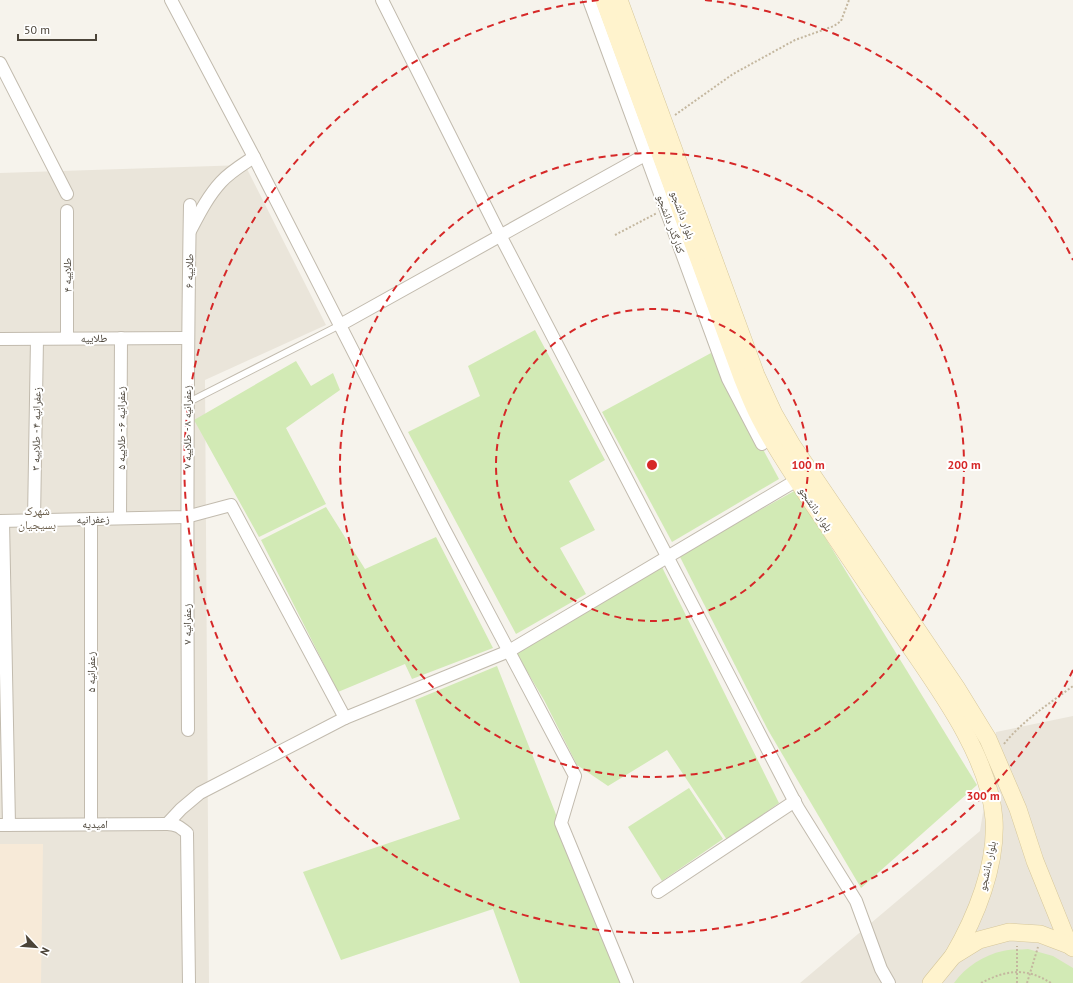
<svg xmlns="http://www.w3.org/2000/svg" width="1073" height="983" font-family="'PT Sans','Noto Naskh Arabic',sans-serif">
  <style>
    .residential { fill: #eae5da }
    .commercial { fill: #f7ead8 }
    .green { fill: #d2eab5 }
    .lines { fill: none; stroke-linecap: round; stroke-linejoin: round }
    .service-casing { stroke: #c2bbae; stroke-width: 8 }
    .minor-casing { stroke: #c2bbae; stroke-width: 14 }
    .secondary-casing { stroke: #d6c79b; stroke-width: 18 }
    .path { stroke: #c4b79f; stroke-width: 2; stroke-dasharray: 2 2; stroke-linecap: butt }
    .service { stroke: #fff; stroke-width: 6 }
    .minor { stroke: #fff; stroke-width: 12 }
    .secondary { stroke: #fff3cd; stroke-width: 17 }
    .ring { fill: none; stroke: #d62828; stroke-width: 2; stroke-dasharray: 7 5 }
    .labels { text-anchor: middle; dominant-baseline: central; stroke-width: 4; stroke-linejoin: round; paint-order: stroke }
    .street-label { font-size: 11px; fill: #4b4439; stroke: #fff }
    .neighbourhood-label { font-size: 12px; fill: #6e6250; stroke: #fff }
    .centre { fill: #d62828; stroke: #fff; stroke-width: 2 }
    .ring-label { font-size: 12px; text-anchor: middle; font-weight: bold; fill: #d62828; stroke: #fff; stroke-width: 4; stroke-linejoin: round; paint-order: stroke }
  </style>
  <rect width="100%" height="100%" fill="#f6f3ec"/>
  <g class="residential">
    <path d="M245,165l81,160 -121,55 4,603h-209v-810z"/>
    <path d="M1073,716v267h-273l180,-152 16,-99z"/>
  </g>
  <path class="commercial" d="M0,844h43l-2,139h-41z"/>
  <g class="green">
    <path d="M535,330l70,130 -36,21 26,49 -35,18 26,46 -70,40 -108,-202 72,-36 -12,-30z"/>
    <path d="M711,353l68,126 -107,63 -70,-130z"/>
    <path d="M296,361l15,25 22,-13 7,17 -54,38 40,76 -67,33 -65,-117z"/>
    <path d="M796,490l181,295 -116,103 -93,-158 -89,-175z"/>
    <path d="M326,507l39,62 71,-32 57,111 -81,31 -7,-15 -67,28 -77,-152z"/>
    <path d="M661,565l118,238 -52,37 -60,-90 -59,36 -31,-21 -33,-65 -28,-47z"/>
    <path d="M497,666l126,317h-103l-27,-74 -152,51 -38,-88 157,-53 -45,-119z"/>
    <path d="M689,788l34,51 -61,42 -34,-54z"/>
    <path d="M1028,949l25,7 20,12v15h-119c11,-16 30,-28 49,-32 8,-2 17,-1 25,-2z"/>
  </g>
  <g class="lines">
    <defs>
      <path id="service" d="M187,403l153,-78"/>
      <g id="minor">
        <path d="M171,0l83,157 189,370 132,249 -14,47 66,160"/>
        <path d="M382,0l118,235 298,573 58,93 25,68 8,14"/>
        <path d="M589,0l139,379 34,65"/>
        <path d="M0,63l67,131"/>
        <path d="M190,231c9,-17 18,-35 31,-49 9,-10 21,-17 33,-25"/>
        <path d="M340,325l305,-170"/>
        <path d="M67,338v-127"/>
        <path d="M0,339l187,-1"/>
        <path d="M120,518l1,-180"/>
        <path d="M34,520l3,-181"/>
        <path d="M0,521l186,-4 45,-12 114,213"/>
        <path d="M3,521l6,304"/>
        <path d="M188,730c-1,-175 -1,-350 2,-525"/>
        <path d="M91,824v-305"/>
        <path d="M167,824l14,-15 19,-16 145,-75 164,-67 288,-171"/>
        <path d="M0,825l167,-1c9,0 13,3 20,9l2,150"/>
        <path d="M658,892l137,-91"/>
      </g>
      <g id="secondary">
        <path d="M604,0l138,377c6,15 12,31 20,45 17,33 39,64 60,95 24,36 49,73 74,109 36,54 93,126 98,193 3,46 -18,98 -41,137"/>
        <path d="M619,0l137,375 18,39 18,31 164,242 32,52 30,70 17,52 34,84"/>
        <path d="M931,983l22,-27 26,-16 30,-8 31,2 29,11 4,3"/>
      </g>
    </defs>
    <use href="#service" class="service-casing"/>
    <use href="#minor" class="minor-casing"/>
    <use href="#secondary" class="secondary-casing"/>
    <g class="path">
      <path d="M675,115l58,-41 62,-34 39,-14 7,-5 8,-21"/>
      <path d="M615,235l42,-22"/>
      <path d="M1004,744c19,-24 45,-40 69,-58"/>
      <path d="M981,983c25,-13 45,-16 70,0"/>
      <path d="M1017,983v-37"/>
      <path d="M1027,983l11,-36"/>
    </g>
    <use href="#service" class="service"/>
    <use href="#minor" class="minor"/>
    <use href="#secondary" class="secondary"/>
  </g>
  <g class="ring">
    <circle cx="652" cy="465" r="156"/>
    <circle cx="652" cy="465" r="312"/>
    <path d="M1073 670A468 468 0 1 1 599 0M705 0A468 468 0 0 1 1073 260"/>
  </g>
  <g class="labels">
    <g class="street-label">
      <text transform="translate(683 215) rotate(70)">بلوار دانشجو</text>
      <text transform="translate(671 224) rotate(70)">کنارگذر دانشجو</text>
      <text transform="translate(189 271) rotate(-89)">طلاییه ۶</text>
      <text transform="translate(67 275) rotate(-90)">طلاییه ۴</text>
      <text transform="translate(94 338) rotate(-1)">طلاییه</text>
      <text transform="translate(187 427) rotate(-90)">زعفرانیه ۸ - طلاییه ۷</text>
      <text transform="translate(121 428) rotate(-90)">زعفرانیه ۶ - طلاییه ۵</text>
      <text transform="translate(36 429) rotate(-89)">زعفرانیه ۴ - طلاییه ۳</text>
      <text transform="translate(816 509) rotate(56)">بلوار دانشجو</text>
      <text transform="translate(93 519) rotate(-2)">زعفرانیه</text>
      <text transform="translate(187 624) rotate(-90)">زعفرانیه ۷</text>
      <text transform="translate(91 672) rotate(-90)">زعفرانیه ۵</text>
      <text x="95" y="824">امیدیه</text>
      <text transform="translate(987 866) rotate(-78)">بلوار دانشجو</text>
    </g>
    <g class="neighbourhood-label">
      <text x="37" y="510">شهرک<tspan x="37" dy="14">بسیجیان</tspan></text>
    </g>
  </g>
  <circle cx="652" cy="465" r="6" class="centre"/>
  <g class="ring-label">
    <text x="808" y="469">100 m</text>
    <text x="964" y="469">200 m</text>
    <text x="983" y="800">300 m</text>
  </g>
  <g transform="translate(36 947) rotate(116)" stroke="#ffffff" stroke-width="3" paint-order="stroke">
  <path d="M0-3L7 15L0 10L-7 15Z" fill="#4b4439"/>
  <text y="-6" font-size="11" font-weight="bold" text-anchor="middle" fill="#4b4439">N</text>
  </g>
  <path d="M18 34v6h78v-6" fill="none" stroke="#4b4439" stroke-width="2"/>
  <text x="24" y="34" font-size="12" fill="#4b4439" stroke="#ffffff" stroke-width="3" paint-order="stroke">50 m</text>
</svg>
